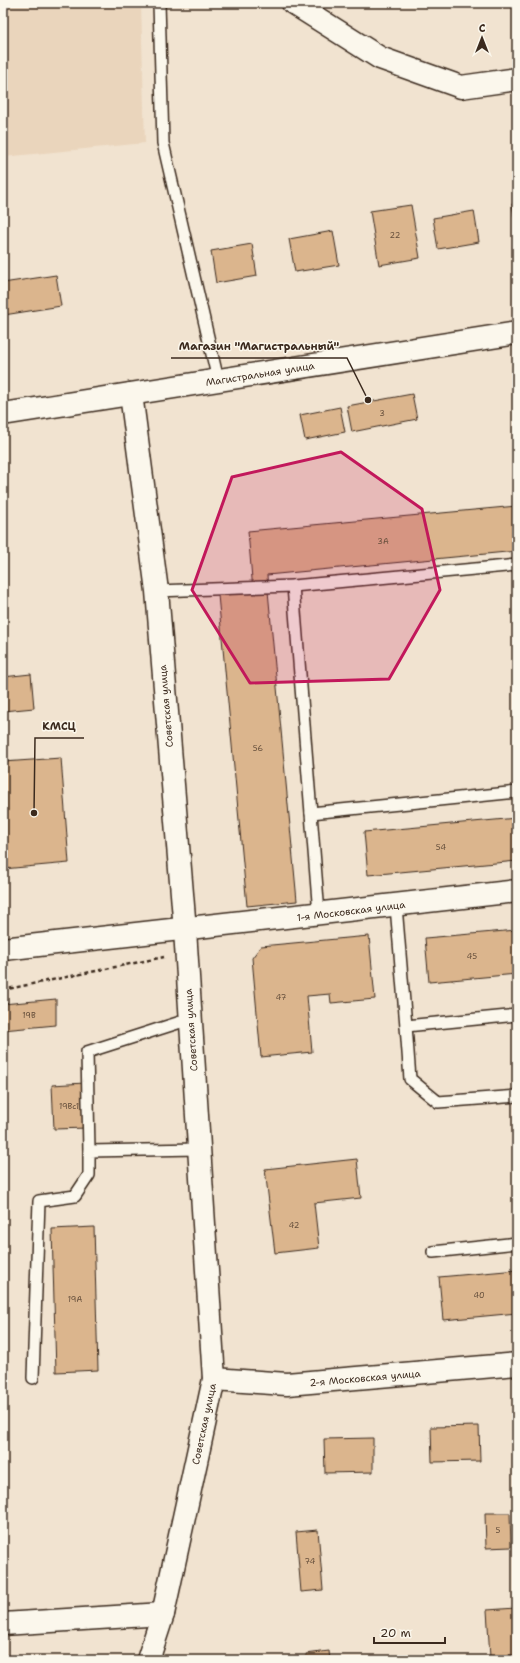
<svg xmlns="http://www.w3.org/2000/svg" width="520" height="1663" font-family="'Shantell Sans',sans-serif">
  <style>
    .built { fill: #ead5bc }
    .building { fill: #dbb58d; stroke: #3b2a1e }
    .lines { fill: none; stroke-linecap: round; stroke-linejoin: round }
    .service-casing { stroke: #3b2a1e; stroke-width: 14 }
    .minor-casing { stroke: #3b2a1e; stroke-width: 25 }
    .primary-casing { stroke: #3b2a1e; stroke-width: 25 }
    .path { stroke: #3b2a1e; stroke-width: 2.5; stroke-dasharray: 4 3; stroke-linecap: butt }
    .service { stroke: #fbf7ec; stroke-width: 11 }
    .minor { stroke: #fbf7ec; stroke-width: 22 }
    .primary { stroke: #fbf7ec; stroke-width: 22 }
    .marked { fill: #c2185b; fill-opacity: 0.2; stroke: #c2185b; stroke-width: 3; stroke-linejoin: round }
    .labels { text-anchor: middle; dominant-baseline: central; stroke-width: 3; stroke-linejoin: round; paint-order: stroke }
    .number-label { font-size: 8px; fill: #634d3a }
    .street-label { font-size: 10px; fill: #3b2a1e; stroke: #fbf7ec }
    .leader { fill: none; stroke: #3b2a1e; stroke-width: 1.5 }
    .callout-dot { fill: #3b2a1e; stroke: #fbf7ec; stroke-width: 1.5 }
    .callout-label { font-size: 11px; text-anchor: middle; font-weight: bold; fill: #3b2a1e; stroke: #fbf7ec; stroke-width: 3; stroke-linejoin: round; paint-order: stroke }
  </style>
  <rect width="100%" height="100%" fill="#f1e3d0"/>
  <filter id="ink" filterUnits="userSpaceOnUse"><feTurbulence type="fractalNoise" baseFrequency=".025" numOctaves="2"/><feDisplacementMap in="SourceGraphic" scale="8" xChannelSelector="R" yChannelSelector="G"/><feConvolveMatrix kernelMatrix="1 2 1 2 8 2 1 2 1" color-interpolation-filters="sRGB"/></filter>
  <g filter="url(#ink)">
    <path class="built" d="M3,3h138l4,140 -142,14z"/>
    <g class="building">
      <path d="M517,203v30l-5,-29z"/>
      <path d="M411,205l9,53 -41,7 -9,-54z"/>
      <path d="M474,211l5,31 -41,7 -5,-31z"/>
      <path d="M333,231l6,34 -44,7 -6,-33z"/>
      <path d="M252,244l5,32 -41,7 -5,-32z"/>
      <path d="M56,275l5,31 -57,9 -1,-32z"/>
      <path d="M412,394l5,25 -65,13 -5,-26z"/>
      <path d="M340,407l5,25 -40,8 -5,-25z"/>
      <path d="M517,506v45l-250,24 1,16h-15l-5,-60z"/>
      <path d="M253,591h15l29,310 -50,5 -29,-311z"/>
      <path d="M31,674l3,34 -31,3v-34z"/>
      <path d="M61,758l8,105 -66,6v-107z"/>
      <path d="M517,818v43l-149,14 -4,-43z"/>
      <path d="M517,930v44l-88,8 -4,-44z"/>
      <path d="M369,936l6,63 -44,4 -1,-9 -23,2 5,56 -51,5 -9,-99 9,-12z"/>
      <path d="M56,999v26l-53,5v-26z"/>
      <path d="M85,1083l2,45 -33,1 -2,-44z"/>
      <path d="M357,1159l4,39 -47,5 5,45 -44,5 -10,-84z"/>
      <path d="M94,1227l4,143 -42,2 -4,-143z"/>
      <path d="M517,1270v43l-74,7 -4,-43z"/>
      <path d="M479,1426l1,35 -48,1 -1,-35z"/>
      <path d="M373,1438v34l-48,1 -1,-34z"/>
      <path d="M485,1513h25l1,34 -25,1z"/>
      <path d="M318,1530l5,60 -22,2 -5,-60z"/>
      <path d="M516,1608l1,47 -27,2 -3,-47z"/>
      <path d="M329,1651l1,9h-23l-1,-6z"/>
    </g>
    <g class="lines">
      <defs>
        <g id="service">
          <path d="M159,3l4,140 55,237"/>
          <path d="M157,591l136,-5"/>
          <path d="M311,813l206,-21"/>
          <path d="M396,906l10,120 111,-11"/>
          <path d="M319,914l-26,-328 224,-21"/>
          <path d="M406,1026l4,53 28,23 79,-6"/>
          <path d="M89,1151l-2,-99 103,-33"/>
          <path d="M433,1252l84,-9"/>
          <path d="M33,1378l6,-177 36,-5 14,-21v-24l110,-2"/>
        </g>
        <g id="minor">
          <path d="M293,3l87,55 81,29 56,-8"/>
          <path d="M131,394l26,197 28,339 29,449 -51,235 -15,46"/>
          <path d="M3,949l514,-58"/>
          <path d="M214,1379l73,5 230,-20"/>
          <path d="M3,1624l160,-10"/>
        </g>
        <path id="primary" d="M3,414l514,-81"/>
      </defs>
      <use href="#service" class="service-casing"/>
      <use href="#minor" class="minor-casing"/>
      <use href="#primary" class="primary-casing"/>
      <path class="path" d="M3,990l161,-33"/>
      <use href="#service" class="service"/>
      <use href="#minor" class="minor"/>
      <use href="#primary" class="primary"/>
    </g>
  </g>
  <path class="marked" d="M341,452l81,57 18,81 -51,89 -139,4 -58,-93 40,-113z"/>
  <g class="labels">
    <g class="number-label">
      <text x="395" y="235">22</text>
      <text x="382" y="413">3</text>
      <text x="383" y="541">3А</text>
      <text x="258" y="748">56</text>
      <text x="441" y="847">54</text>
      <text x="472" y="956">45</text>
      <text x="281" y="997">47</text>
      <text x="29" y="1015">19В</text>
      <text x="69" y="1106">19Вс1</text>
      <text x="294" y="1225">42</text>
      <text x="479" y="1295">40</text>
      <text x="75" y="1299">19А</text>
      <text x="498" y="1530">5</text>
      <text x="310" y="1561">74</text>
    </g>
    <g class="street-label">
      <text transform="translate(260 374) rotate(-9)">Магистральная улица</text>
      <text transform="translate(166 706) rotate(-95)">Советская улица</text>
      <text transform="translate(351 911) rotate(-7)">1-я Московская улица</text>
      <text transform="translate(191 1030) rotate(-94)">Советская улица</text>
      <text transform="translate(365 1378) rotate(-5)">2-я Московская улица</text>
      <text transform="translate(204 1424) rotate(-78)">Советская улица</text>
    </g>
  </g>
  <path class="leader" d="M368 400L347 358H171M34 813L35 738H84"/>
  <g class="callout-dot">
    <circle cx="368" cy="400" r="4"/>
    <circle cx="34" cy="813" r="4"/>
  </g>
  <g class="callout-label">
    <text x="259" y="350">Магазин "Магистральный"</text>
    <text x="59" y="730">КМСЦ</text>
  </g>
  <rect width="520" height="1663" fill="none" stroke="#fbf7ec" stroke-width="16"/>
  <rect x="8" y="8" width="504" height="1647" fill="none" stroke="#3b2a1e" stroke-width="1.5" filter="url(#ink)"/>
  <g transform="translate(482 38)" stroke="#fbf7ec" stroke-width="3" paint-order="stroke">
  <path d="M0-3L7 15L0 10L-7 15Z" fill="#3b2a1e"/>
  <text y="-6" font-size="11" font-weight="bold" text-anchor="middle" fill="#3b2a1e">С</text>
  </g>
  <path d="M374 1637v6h71v-6" fill="none" stroke="#3b2a1e" stroke-width="2"/>
  <text x="380" y="1637" font-size="12" fill="#3b2a1e" stroke="#fbf7ec" stroke-width="3" paint-order="stroke">20 m</text>
</svg>
